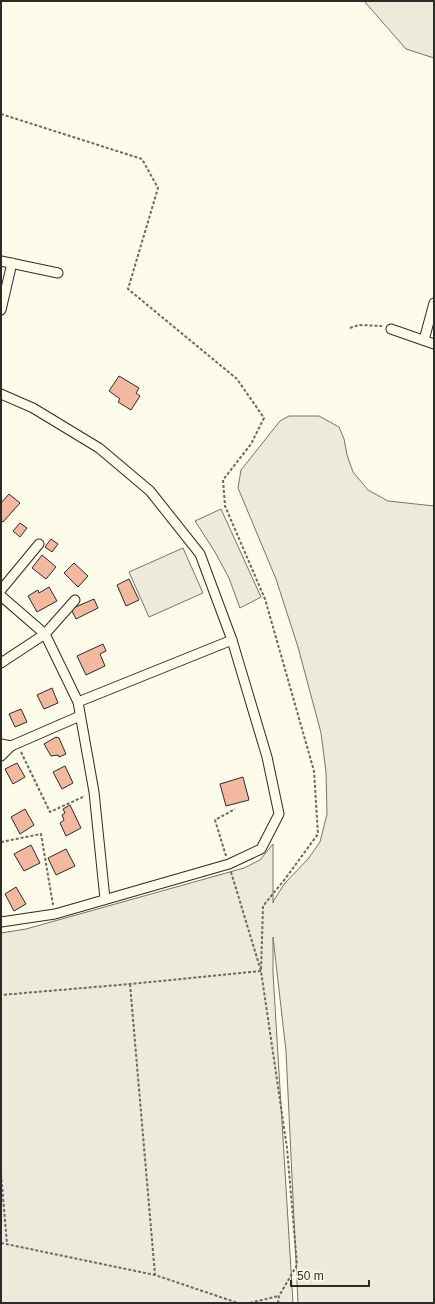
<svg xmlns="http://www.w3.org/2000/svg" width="435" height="1304" font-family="Arial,sans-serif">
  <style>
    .green { fill: #ecebdb; stroke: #74746e }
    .building { fill: #f2b8a0; stroke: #2b2b2b }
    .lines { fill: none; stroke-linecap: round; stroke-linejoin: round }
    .minor-casing { stroke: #2b2b2b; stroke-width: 11 }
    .path { stroke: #6a6964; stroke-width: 2; stroke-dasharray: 3 2; stroke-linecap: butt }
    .minor { stroke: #fdfbea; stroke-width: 9 }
  </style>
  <rect width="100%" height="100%" fill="#fdfbea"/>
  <g class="green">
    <path d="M364,1h70v57l-28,-9z"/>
    <path d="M289,416h30l20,11 5,12 3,16 6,17 15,18 20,11 46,5v797h-136l-12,-252 -13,-114v36l20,330h-292v-370l25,-4 218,-61 16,-8 13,-16v59l1,-3 11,-17 23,-24 12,-17 7,-28 -1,-42 -5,-39 -23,-86 -22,-68 -38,-91 3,-18 39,-49z"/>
    <path d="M221,509l40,88 -21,11 -11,-30 -14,-26 -20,-31z"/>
    <path d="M183,548l20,45 -54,24 -20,-45z"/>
  </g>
  <g class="building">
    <path d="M119,376l20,12 -3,5 4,3 -9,14 -13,-8 2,-3 -11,-8z"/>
    <path d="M9,494l11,9 -17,19 -2,-2v-17z"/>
    <path d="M20,523l7,5 -7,9 -7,-6z"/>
    <path d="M51,539l7,5 -6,8 -7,-5z"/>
    <path d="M42,555l14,12 -10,12 -14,-11z"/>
    <path d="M74,563l14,13 -10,11 -14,-14z"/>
    <path d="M129,579l10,21 -13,6 -9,-21z"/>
    <path d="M49,587l8,14 -20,11 -9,-16 10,-6 1,3z"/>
    <path d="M94,599l4,9 -22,11 -5,-10z"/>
    <path d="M103,644l3,7 -6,3 5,12 -19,9 -9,-19z"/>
    <path d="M52,688l6,15 -14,6 -7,-14z"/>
    <path d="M21,709l6,13 -12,5 -6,-13z"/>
    <path d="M56,737l3,1 7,16 -7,3 -1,-2 -7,1 -7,-12z"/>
    <path d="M17,763l8,14 -12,7 -8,-15z"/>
    <path d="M65,766l8,17 -11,6 -9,-17z"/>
    <path d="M243,777l6,23 -23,6 -6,-22z"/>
    <path d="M70,805l11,23 -15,8 -6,-13 4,-3 -2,-5 3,-2 -2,-4z"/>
    <path d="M25,809l9,16 -14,9 -9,-17z"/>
    <path d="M31,845l9,18 -16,8 -10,-17z"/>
    <path d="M66,849l9,17 -19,9 -8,-17z"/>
    <path d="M16,887l10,17 -12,7 -9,-17z"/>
  </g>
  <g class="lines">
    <defs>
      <g id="minor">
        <path d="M1,261l57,12"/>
        <path d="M1,310l11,-47"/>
        <path d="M391,329l43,15"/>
        <path d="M424,340l10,-37"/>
        <path d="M1,394l32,14 66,40 51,43 50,63 32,86 35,117 12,57 -18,35 -32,15 -174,50 -54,8"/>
        <path d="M1,590l38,-46"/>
        <path d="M1,596l44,38 33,68 16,90 11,107"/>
        <path d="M1,663l44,-29 30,-34"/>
        <path d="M78,702l154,-62"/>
        <path d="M1,744l10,2"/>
        <path d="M1,756l10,-10 69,-30"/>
      </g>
    </defs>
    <use href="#minor" class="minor-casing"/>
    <g class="path">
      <path d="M1,114l141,45 16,29 -30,101 109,90 27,39 -13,26 -28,36 2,26 40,93 49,172 4,63 -33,45 -22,27 -2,65 -131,13 -129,11"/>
      <path d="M350,328l9,-3 23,1"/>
      <path d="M21,752l29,60 35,-16"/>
      <path d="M1,842l40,-8 12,71"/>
      <path d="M226,856l-11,-36 20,-11"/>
      <path d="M231,872l30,99 26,177 10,117 -18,31 -1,7"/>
      <path d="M130,984l25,291"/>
      <path d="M1,1174l6,70"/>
      <path d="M1,1243l154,32 83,28"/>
      <path d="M250,1303l28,-7"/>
    </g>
    <use href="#minor" class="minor"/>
  </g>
  <rect width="435" height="1304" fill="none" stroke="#2b2b2b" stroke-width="4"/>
  <path d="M291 1280v6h78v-6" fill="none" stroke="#2b2b2b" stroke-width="2"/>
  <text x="297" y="1280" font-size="12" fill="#2b2b2b" stroke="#fdfbea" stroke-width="3" paint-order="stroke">50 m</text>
</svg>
